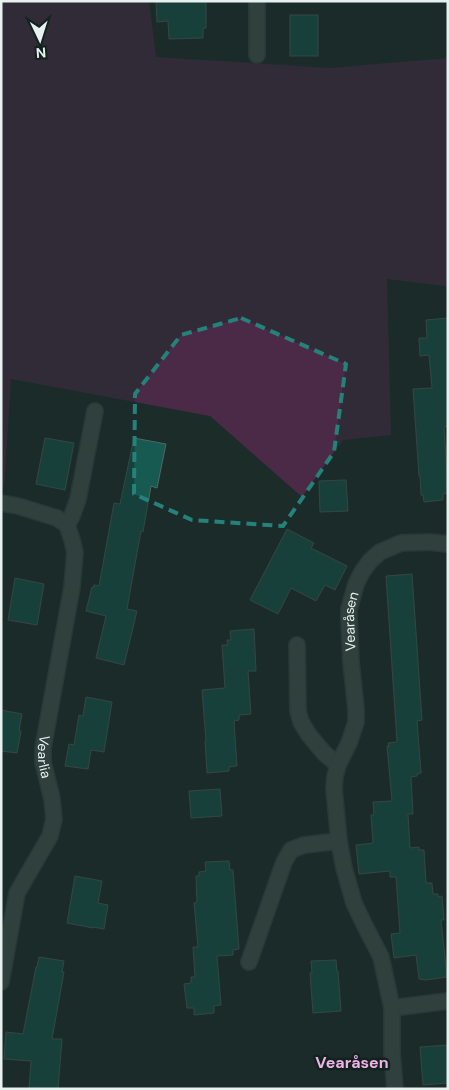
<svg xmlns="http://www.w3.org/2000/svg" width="449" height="1090" font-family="'DM Sans',sans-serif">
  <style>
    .green { fill: #4b2a47 }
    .building { fill: #165a51; stroke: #546662 }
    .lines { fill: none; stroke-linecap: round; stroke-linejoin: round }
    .minor-casing { stroke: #3b4947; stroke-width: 18 }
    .minor { stroke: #475955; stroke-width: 15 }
    .marked { fill: none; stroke: #25827b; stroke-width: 4; stroke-dasharray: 10 6; stroke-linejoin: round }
    .labels { text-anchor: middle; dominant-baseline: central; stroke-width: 5; stroke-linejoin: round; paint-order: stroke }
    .street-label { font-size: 14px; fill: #e7f1ef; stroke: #12221f }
    .quarter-label { font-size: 16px; font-weight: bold; fill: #efb1e6; stroke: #12221f }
  </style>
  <rect width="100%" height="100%" fill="#1b2c29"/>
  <path class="green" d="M1,1h148l7,56 173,11 119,-10v230l-2,-2 -59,-7 4,156 -48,5 -41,57 -92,-81 -199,-37 -7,108h-3z"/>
  <g class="building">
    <path d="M156,1h50v27h-3v10l-34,1 -1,-18 -11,1z"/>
    <rect x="290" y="15" width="28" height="41"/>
    <path d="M448,318v108l-4,1 3,47h-1l1,19 -4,1v6l-19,2 -1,-7h-2l-1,-19h-1l-6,-87 19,-1 -3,-33 -9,1 -1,-18h8l-1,-18z"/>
    <path d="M45,438l29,5 -9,47 -29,-6z"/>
    <path d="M134,438l32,6 -9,44 -6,-2 -8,46 -2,-1 -14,78 10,2 -13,54 -28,-7 10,-42 -20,-5 6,-24 1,1 1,-3 5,1 15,-83 6,1z"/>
    <path d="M346,480l2,31 -28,1 -1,-31z"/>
    <path d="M287,529l27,14 -3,5 36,18 -12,24 -10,-5 -9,16 -25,-13 -13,26 -28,-14z"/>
    <path d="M412,574l10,146 -5,1 4,52 -4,1v2l-6,1 2,37h-5l2,34 9,-1v3h5l2,33h6l1,11h5v3l4,-1 2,24h-3l6,57 -21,3 -7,-1 -3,-24 -22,3 -3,-24 9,-1 -4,-56h-6v-6l-31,3 -3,-29 17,-2 -2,-28h3l-1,-13 19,-1 -5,-55h2l-1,-3 9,-1 -11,-166z"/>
    <path d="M15,578l29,6 -7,41 -29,-5z"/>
    <path d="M254,629l2,42h-8l3,43 -12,1v5l-5,1 3,45 -8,1v4l-22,2 -2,-32h1l-4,-51 23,-2 -3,-43h6l-1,-5h4l-1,-9z"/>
    <path d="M86,697l26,5 -8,50 -13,-2 -3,19 -23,-3 4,-22 5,1 5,-30 4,1z"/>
    <path d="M1,710l21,4 -3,17h2l-4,22 -16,-2z"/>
    <path d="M220,789l2,27 -31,2 -2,-27z"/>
    <path d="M229,861l1,9h3l6,79 -6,1v5l-16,1 4,49 -7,1v7l-20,2v-7h-7l-3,-24 7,-1v-6h4l-2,-30h5l-4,-44 3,-1 -1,-26h3v-4l7,-1 -1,-9z"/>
    <path d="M75,876l27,5 -4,22 10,2 -4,24 -11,-2v1l-26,-5z"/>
    <path d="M39,957l25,4 -2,11h2l-12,67h10l-4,50 -29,-1 2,-27 -27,-2 2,-27 17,2 13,-67h1z"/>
    <path d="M336,960l1,11h1l3,40 -28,2 -3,-40h2l-1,-12z"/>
    <path d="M448,1045v38l-25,2 -3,-38z"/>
  </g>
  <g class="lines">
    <defs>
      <g id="minor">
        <path d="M257,55v-54"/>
        <path id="s1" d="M1,503l17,3 39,12 10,7 5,15 3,12 -3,35 -29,161v14l9,37 2,20 -4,17 -33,57 -16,89"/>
        <path d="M67,525l5,-9 6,-17 17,-88"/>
        <path d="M297,645l1,66 3,11 8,13 15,18 14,12"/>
        <path d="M249,962l35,-100 7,-12 13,-5 35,-4"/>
        <path d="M392,1008l56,-7"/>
        <path id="s2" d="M395,1089l-3,-37v-44l-11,-51 -18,-35 -9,-19 -10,-35 -5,-27 -5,-52 1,-13 3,-11 11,-22 7,-21v-13l-5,-47 -2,-44v-9l7,-25 6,-12 8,-11 10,-9 21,-9 28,-1 19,2"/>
      </g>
    </defs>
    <use href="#minor" class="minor-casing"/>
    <use href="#minor" class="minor"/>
  </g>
  <path d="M0 0H449V1090H0ZM241,318l105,46 -12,88 -51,74 -91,-6 -58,-26 1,-100 46,-59z" fill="#1b2c29" fill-opacity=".55" fill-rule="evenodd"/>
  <path class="marked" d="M241,318l105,46 -12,88 -51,74 -91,-6 -58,-26 1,-100 46,-59z"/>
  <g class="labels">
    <g class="street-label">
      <text stroke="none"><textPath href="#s2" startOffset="482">Vearåsen</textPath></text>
      <text stroke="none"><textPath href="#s1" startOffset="306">Vearlia</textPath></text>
    </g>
    <g class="quarter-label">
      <text x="352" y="1062">Vearåsen</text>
    </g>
  </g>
  <rect width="449" height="1090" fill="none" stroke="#e7f1ef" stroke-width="5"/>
  <g transform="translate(40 40) rotate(176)" stroke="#12221f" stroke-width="4" paint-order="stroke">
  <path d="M0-4L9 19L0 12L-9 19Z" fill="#e7f1ef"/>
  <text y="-8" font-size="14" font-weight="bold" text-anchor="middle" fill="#e7f1ef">N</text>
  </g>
</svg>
